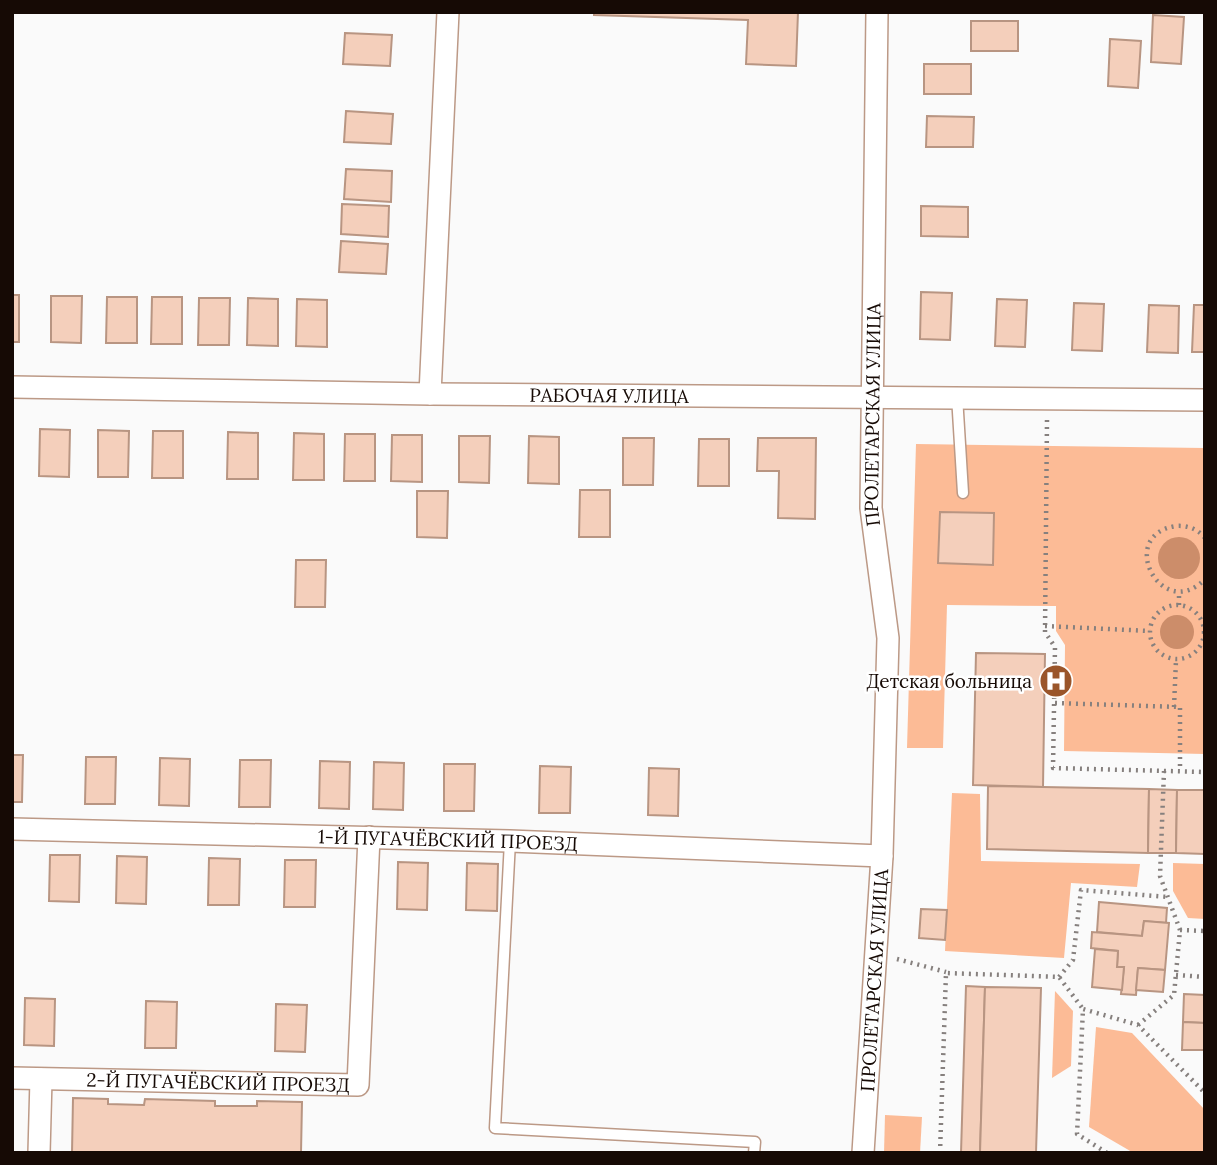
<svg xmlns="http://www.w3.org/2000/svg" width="1217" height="1165" font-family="Lora,serif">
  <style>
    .green { fill: #fcbb96 }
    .water { fill: #cc8d6a }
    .building { fill: #f4cfbb; stroke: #b89582; stroke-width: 2 }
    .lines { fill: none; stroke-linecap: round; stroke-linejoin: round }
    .lane-casing { stroke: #bc9986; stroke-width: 13 }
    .street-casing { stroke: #bc9986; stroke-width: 24 }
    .path { stroke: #86807e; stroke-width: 4.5; stroke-dasharray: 2 5; stroke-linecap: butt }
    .lane { stroke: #fff; stroke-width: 10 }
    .street { stroke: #fff; stroke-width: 21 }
    .labels { text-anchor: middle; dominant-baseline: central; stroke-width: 5; stroke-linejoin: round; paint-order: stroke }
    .street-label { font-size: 19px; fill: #160a05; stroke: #fff }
    .poi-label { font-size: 19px; fill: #160a05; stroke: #fff; text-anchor: end }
  </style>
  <rect width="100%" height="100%" fill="#fafafa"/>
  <g class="green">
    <path d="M916,444l289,4v306l-141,-3 1,-106 -9,-14v-25l-109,-1 -4,143h-36z"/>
    <path d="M952,793l28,1 1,67 159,3 -3,23 -66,-4 -7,75 -119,-7z"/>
    <path d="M1173,863l32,1v55l-17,-1 -15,-27z"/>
    <path d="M1055,991l18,20 -2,55 -19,12z"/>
    <path d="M1096,1027l36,6 73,77v43l-73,-1 -43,-25z"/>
    <path d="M885,1115l37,2 -2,36h-36z"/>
  </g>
  <g class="water">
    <circle cx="1179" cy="558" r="21"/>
    <circle cx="1177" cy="632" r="17"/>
  </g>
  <g class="building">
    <path d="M594,12h204l-2,54 -50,-2 2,-44 -154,-5z"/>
    <path d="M1153,15l31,2 -3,47 -30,-2z"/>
    <rect x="971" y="21" width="47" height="30"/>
    <path d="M345,33l47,2 -2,31 -47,-2z"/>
    <path d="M1110,39l31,2 -3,47 -30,-2z"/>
    <rect x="924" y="64" width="47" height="30"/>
    <path d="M346,111l47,3 -2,30 -47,-2z"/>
    <path d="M927,116l47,1 -1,30h-47z"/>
    <path d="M346,169l46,2 -1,31 -47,-3z"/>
    <path d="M342,204l47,2 -1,31 -47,-3z"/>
    <path d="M921,206l47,1v30l-47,-1z"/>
    <path d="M341,241l47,3 -2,30 -47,-2z"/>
    <path d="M921,292l31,1 -2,47 -30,-1z"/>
    <rect x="12" y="295" width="7" height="47"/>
    <path d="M51,296h31l-1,47 -30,-1z"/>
    <path d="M107,297h30v46h-31z"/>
    <path d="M152,297h30v47h-31z"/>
    <path d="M199,298h31l-1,47h-31z"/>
    <path d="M248,298l30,1v47l-31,-1z"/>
    <path d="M297,299l30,1v47l-31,-1z"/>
    <path d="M997,299l30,1 -2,47 -30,-1z"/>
    <path d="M1074,303l30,1 -2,47 -30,-1z"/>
    <path d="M1149,305l30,1 -1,47 -31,-1z"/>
    <path d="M1194,305h11v47h-13z"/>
    <path d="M40,429l30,1 -1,47 -30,-1z"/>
    <path d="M98,430l31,1 -1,46h-30z"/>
    <path d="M153,431h30v47h-31z"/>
    <path d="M228,432l30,1v46h-31z"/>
    <path d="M294,433l30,1v46h-31z"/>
    <path d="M345,434h30v47h-31z"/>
    <path d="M392,435h30v47l-31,-1z"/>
    <path d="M459,436h31l-1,47 -30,-1z"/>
    <path d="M529,436l30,1v47l-31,-1z"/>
    <path d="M623,438h31l-1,47h-30z"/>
    <path d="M758,438h58l-1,81 -37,-1 1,-47h-22z"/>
    <path d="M699,439h30v47h-31z"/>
    <path d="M580,490h30v47h-31z"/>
    <path d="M417,491h31l-1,47 -30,-1z"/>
    <path d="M940,512l54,1 -1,52 -55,-2z"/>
    <path d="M296,560h30l-1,47h-30z"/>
    <path d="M976,653l69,1 -2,133 -70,-2z"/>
    <path d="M12,755h11l-1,47h-10z"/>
    <path d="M86,757h30l-1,47h-30z"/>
    <path d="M160,758l30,1 -1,47 -30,-1z"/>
    <path d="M240,760h31l-1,47h-31z"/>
    <path d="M320,761l30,1 -1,47 -30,-1z"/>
    <path d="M374,762l30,1 -1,47 -30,-1z"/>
    <path d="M444,764h31l-1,47h-30z"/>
    <path d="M540,766l31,1 -1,46h-31z"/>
    <path d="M649,768l30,1 -1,47 -30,-1z"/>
    <path d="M988,786l161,3 -1,64 -161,-4z"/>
    <path d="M1149,789l28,1 -1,63h-28z"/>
    <path d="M1177,790h28v64l-29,-1z"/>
    <path d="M50,855h30l-1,47 -30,-1z"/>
    <path d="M117,856l30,1 -1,47 -30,-1z"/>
    <path d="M209,858l31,1 -1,46h-31z"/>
    <path d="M285,860h31l-1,47h-31z"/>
    <path d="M398,862l30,1 -1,47 -30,-1z"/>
    <path d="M467,863l31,1 -1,47 -31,-1z"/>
    <path d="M1099,902l68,6 -1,15 -22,-2 -2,15 -45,-4z"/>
    <path d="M921,909l26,1 -2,30 -26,-2z"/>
    <path d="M1144,921l25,2 -4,47 -27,-2 -2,27 -15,-1 3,-27h-7l1,-16 -27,-3 1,-16 50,4z"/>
    <path d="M1095,949l23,2 -1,16h7l-2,23 -30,-3z"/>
    <path d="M1138,968l27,2 -2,22 -27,-2z"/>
    <path d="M966,986l19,1 -5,166h-19z"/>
    <path d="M985,987l56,1 -5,165h-56z"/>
    <path d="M1184,994l21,1v28l-22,-1z"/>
    <path d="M25,998l30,1 -1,47 -30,-1z"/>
    <path d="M146,1001l31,1 -1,46h-31z"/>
    <path d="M276,1004l31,1 -2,47 -30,-1z"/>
    <path d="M1183,1022l22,1v27h-23z"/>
    <path d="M73,1098l35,1v5l36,1 1,-6 70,2v5h42v-5l45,1 -1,51h-229z"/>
  </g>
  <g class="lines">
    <defs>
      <g id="lane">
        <path d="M957,396l6,97"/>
        <path d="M510,841l-15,287 260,14 -1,11"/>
      </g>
      <g id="street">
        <path id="s1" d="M12,387l418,7 775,6"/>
        <path d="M430,394l18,-382"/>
        <path id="s2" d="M12,829l498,12 372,15"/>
        <path id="s3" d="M12,1078l346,7 11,-248"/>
        <path d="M39,1153l2,-74"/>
        <path id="s4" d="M863,1153l19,-297 6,-218 -17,-130 6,-496"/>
      </g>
    </defs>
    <use href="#lane" class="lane-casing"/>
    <use href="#street" class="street-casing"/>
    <g class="path">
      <path d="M1047,420l-2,212 10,15 -2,121 152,4"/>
      <path d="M1205,538c-7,-9 -18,-13 -29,-12 -61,9 -14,98 29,53"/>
      <path d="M1179,605v-14"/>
      <circle cx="1177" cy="632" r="27"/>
      <path d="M1045,626l105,5"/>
      <path d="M1055,703l125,4v64"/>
      <path d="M1174,707l2,-47"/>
      <path d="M1180,930l25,1"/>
      <path d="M897,959l49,13"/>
      <path d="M1176,975l29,2"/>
      <path d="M1059,977l14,-17 8,-70 87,7"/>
      <path d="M1138,1025l36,-30 6,-65 -20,-54 4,-105"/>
      <path d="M940,1153l6,-180 113,4 24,32"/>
      <path d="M1107,1153l-30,-19 6,-125 55,16 67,68"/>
    </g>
    <use href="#lane" class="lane"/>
    <use href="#street" class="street"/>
  </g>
  <defs>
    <symbol id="hospital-disc" viewBox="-11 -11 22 22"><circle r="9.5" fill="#9a552a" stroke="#fff"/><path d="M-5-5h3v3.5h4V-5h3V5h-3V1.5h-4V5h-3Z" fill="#fff"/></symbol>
  </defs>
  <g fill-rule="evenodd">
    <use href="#hospital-disc" x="1037" y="662" width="38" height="38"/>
  </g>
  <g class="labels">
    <g class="street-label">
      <text stroke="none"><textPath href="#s1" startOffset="597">РАБОЧАЯ УЛИЦА</textPath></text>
      <text stroke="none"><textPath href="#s4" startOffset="740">ПРОЛЕТАРСКАЯ УЛИЦА</textPath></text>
      <text stroke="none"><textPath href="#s2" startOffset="436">1-Й ПУГАЧЁВСКИЙ ПРОЕЗД</textPath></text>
      <text stroke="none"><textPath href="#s4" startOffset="173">ПРОЛЕТАРСКАЯ УЛИЦА</textPath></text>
      <text stroke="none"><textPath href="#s3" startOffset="206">2-Й ПУГАЧЁВСКИЙ ПРОЕЗД</textPath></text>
    </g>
    <g class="poi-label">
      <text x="1032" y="681">Детская больница</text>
    </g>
  </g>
  <rect width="1217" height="1165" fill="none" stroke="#160a05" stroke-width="28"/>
</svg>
